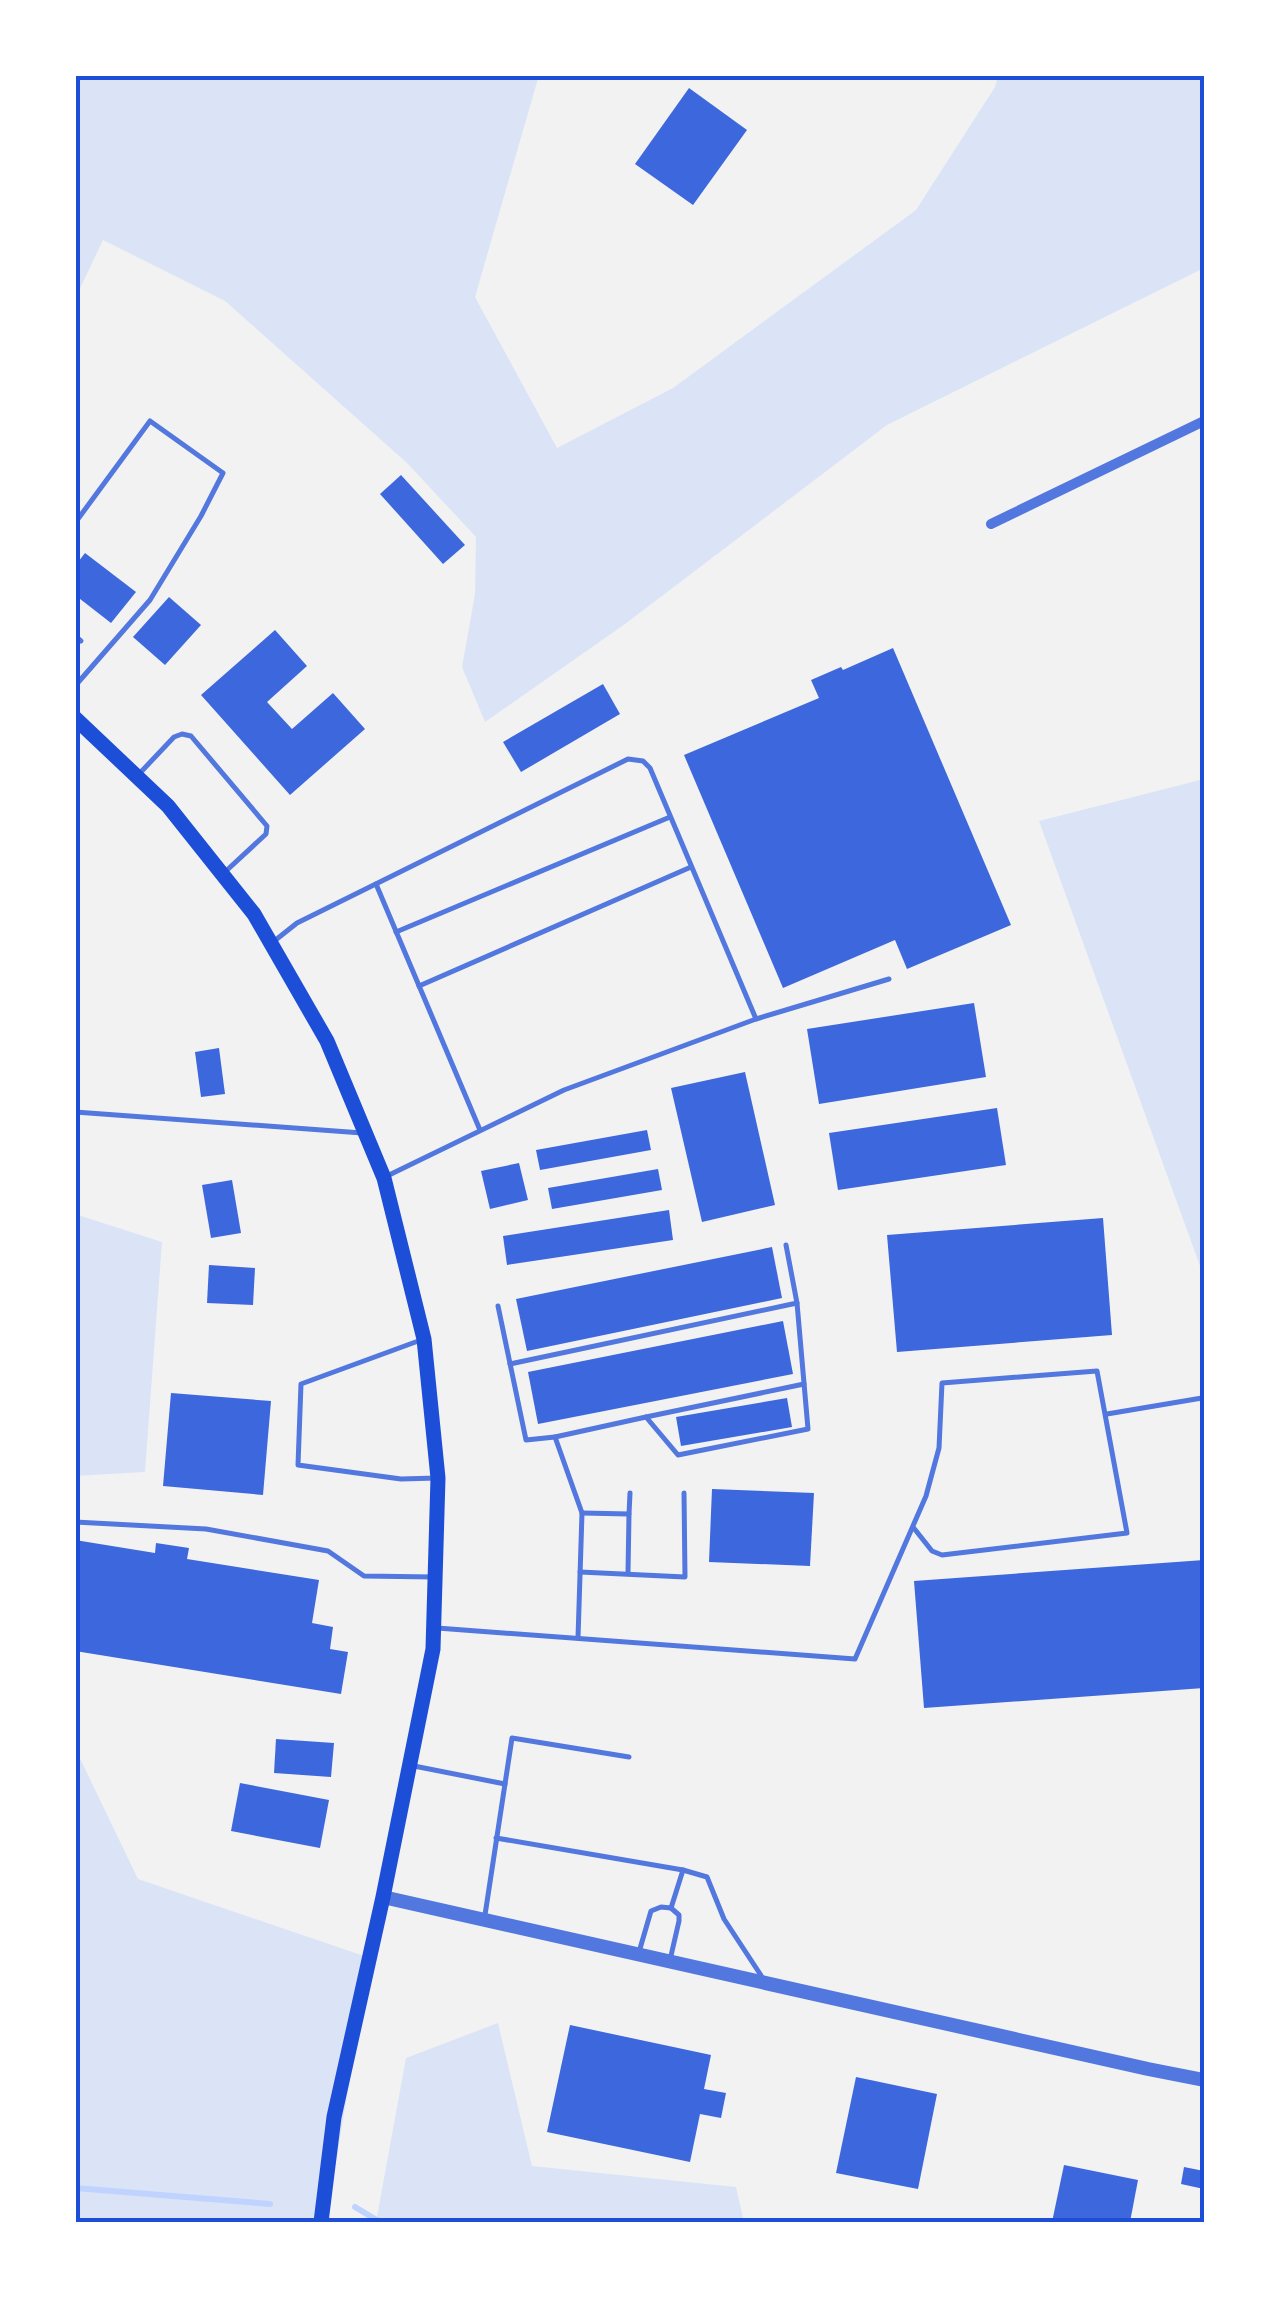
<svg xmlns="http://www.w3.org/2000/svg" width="1279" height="2297" font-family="Arial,sans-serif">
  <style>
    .green { fill: #dbe4f7 }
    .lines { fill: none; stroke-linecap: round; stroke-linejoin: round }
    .stream { stroke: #bfd3fe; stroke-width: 6 }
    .building { fill: #3d67dc }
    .service { stroke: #5277de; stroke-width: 5 }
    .minor { stroke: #5277de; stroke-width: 10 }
    .tertiary { stroke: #5277de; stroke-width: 14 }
    .secondary { stroke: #1d4ed8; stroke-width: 15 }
    .neatline { fill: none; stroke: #1d4ed8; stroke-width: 4 }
  </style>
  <rect width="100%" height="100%" fill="#f2f2f2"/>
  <g class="green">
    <path d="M75,75h464l-64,222 82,151 116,-60 243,-178 79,-123 3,-12h206v193l-317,157 -262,199 -140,98 -23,-55 13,-73 1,-57 -69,-74 -182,-162 -122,-61 -28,59z"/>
    <path d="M1204,779v498l-165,-456z"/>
    <path d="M75,1214l87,28 -17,230 -70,4z"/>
    <path d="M75,1748l63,131 232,79 -44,264h-251z"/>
    <path d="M498,2023l34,143 204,21 8,35h-368l30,-164z"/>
  </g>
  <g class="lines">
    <g class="stream">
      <path d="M75,2188l195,16"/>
      <path d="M355,2207l25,15"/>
    </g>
  </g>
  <g class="building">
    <path d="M689,88l58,42 -54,75 -58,-41z"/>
    <path d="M401,475l64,70 -22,19 -63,-70z"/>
    <path d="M85,553l51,39 -25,31 -36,-28v-29z"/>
    <path d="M169,597l32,28 -36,40 -32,-28z"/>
    <path d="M275,630l32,36 -40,36 25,27 41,-36 32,36 -75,66 -89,-100z"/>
    <path d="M893,648l118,277 -104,44 -12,-29 -112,48 -99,-233 135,-57 -8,-18 30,-13 2,3z"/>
    <path d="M603,684l17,30 -99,58 -18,-30z"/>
    <path d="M974,1003l12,74 -167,27 -12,-75z"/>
    <path d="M219,1048l6,46 -24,3 -6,-45z"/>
    <path d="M745,1072l30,133 -73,17 -31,-134z"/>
    <path d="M997,1108l9,57 -168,25 -9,-57z"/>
    <path d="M647,1130l4,20 -111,20 -4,-20z"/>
    <path d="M519,1163l9,37 -38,9 -9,-38z"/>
    <path d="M658,1169l4,21 -110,19 -4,-21z"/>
    <path d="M232,1180l9,53 -30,5 -9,-53z"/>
    <path d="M669,1210l4,30 -166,25 -4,-29z"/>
    <path d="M1103,1218l9,117 -215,17 -10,-117z"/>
    <path d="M772,1247l10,51 -255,53 -11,-52z"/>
    <path d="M209,1265l46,3 -2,37 -46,-2z"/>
    <path d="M783,1321l10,53 -255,50 -10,-52z"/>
    <path d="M171,1393l100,8 -8,94 -100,-9z"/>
    <path d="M787,1398l5,29 -111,19 -5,-29z"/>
    <path d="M712,1489l102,4 -4,73 -101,-4z"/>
    <path d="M75,1540l80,13 1,-10 33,5 -2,11 132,21 -7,43 21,4 -3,22 18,3 -7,42 -266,-43z"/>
    <path d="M1204,1560v128l-280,20 -10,-127z"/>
    <path d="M276,1739l58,4 -3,34 -57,-4z"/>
    <path d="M240,1783l89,17 -9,48 -89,-17z"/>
    <path d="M570,2025l141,30 -7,34 22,4 -5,25 -21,-4 -10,48 -143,-30z"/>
    <path d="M856,2077l81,17 -19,95 -82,-16z"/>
    <path d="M1064,2165l74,15 -8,42h-78z"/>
    <path d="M1184,2167l20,4v18l-23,-5z"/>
  </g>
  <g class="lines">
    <g class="service">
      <path d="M75,523l75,-102 73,52 -22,43 -51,84 -75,86"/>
      <path d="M75,636l6,5"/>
      <path d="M139,774l35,-37 8,-3 9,2 76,90 -1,8 -40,37"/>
      <path d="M376,884l104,246"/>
      <path d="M396,932l274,-115"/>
      <path d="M273,942l24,-19 331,-164 15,2 7,7 106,251"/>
      <path d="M419,986l272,-119"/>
      <path d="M75,1112l287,21"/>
      <path d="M387,1176l177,-86 192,-71 133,-40"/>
      <path d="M498,1306l28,134 29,-3 27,76 -4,125"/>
      <path d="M421,1340l-120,44 -3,81 103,14 36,-1"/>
      <path d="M510,1364l287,-61 -11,-58"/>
      <path d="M1107,1414l95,-16 2,16"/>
      <path d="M646,1417l158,-33"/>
      <path d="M555,1437l91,-20 32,38 130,-26 -11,-126"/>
      <path d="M582,1513l47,1 1,-21"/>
      <path d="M75,1522l131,7 122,22 36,25 70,1"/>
      <path d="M580,1572l105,5 -1,-84"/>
      <path d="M628,1573l1,-59"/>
      <path d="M437,1628l418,31 71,-163 13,-48 3,-65 155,-12 30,162 -185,22 -10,-4 -19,-24"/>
      <path d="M414,1766l91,18"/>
      <path d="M496,1838l187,32 24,7 17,42 40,61"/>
      <path d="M485,1915l27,-177 117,19"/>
      <path d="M639,1952l12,-41 10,-4 10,1 12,-38"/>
      <path d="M670,1960l9,-39v-6l-8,-7"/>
    </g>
    <path class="minor" d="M991,524l213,-103"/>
    <path class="tertiary" d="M383,1897l765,172 56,11"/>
    <path class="secondary" d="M75,718l93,88 86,108 73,127 57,137 40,161 14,139 -5,171 -50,248 -49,220 -13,105"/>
  </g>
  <rect width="1279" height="2297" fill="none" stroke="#ffffff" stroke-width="155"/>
  <rect x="78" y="78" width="1124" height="2142" class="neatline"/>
</svg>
